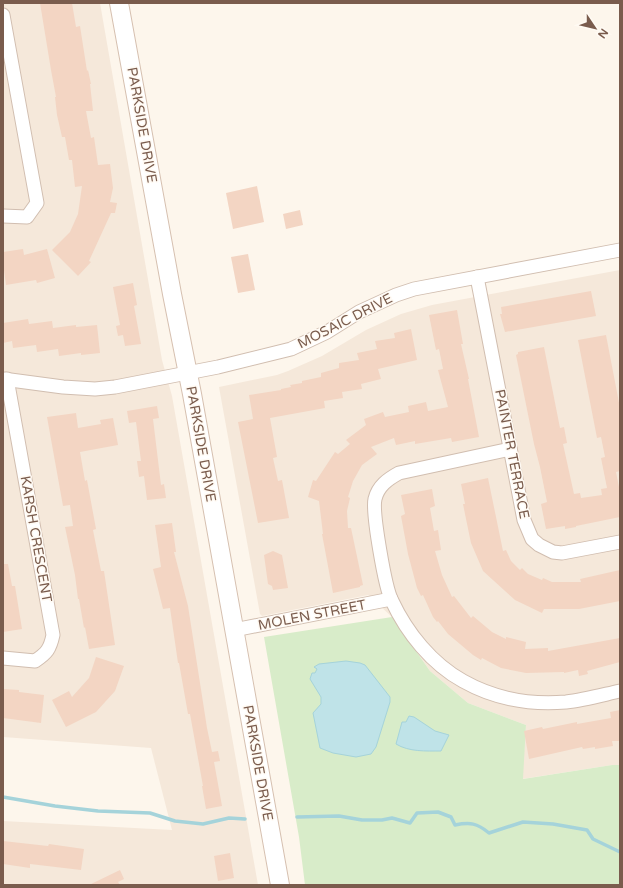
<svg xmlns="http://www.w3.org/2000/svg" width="623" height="888" font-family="'Varela Round',sans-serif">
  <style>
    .residential { fill: #f5e8da }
    .green { fill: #d8ecc9 }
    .water { fill: #bfe3e8; stroke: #a5d3da }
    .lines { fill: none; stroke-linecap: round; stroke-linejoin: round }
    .stream { stroke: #a5d3da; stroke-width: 3.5 }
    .building { fill: #f3d5c3 }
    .minor-casing { stroke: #d1beb0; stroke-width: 15 }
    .secondary-casing { stroke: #d6c0b0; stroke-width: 20 }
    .minor { stroke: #fff; stroke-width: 13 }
    .secondary { stroke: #fff; stroke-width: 18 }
    .labels { text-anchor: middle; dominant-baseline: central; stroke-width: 3; stroke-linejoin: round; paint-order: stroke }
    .street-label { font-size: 14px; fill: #7a5c4d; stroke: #fffaf3 }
  </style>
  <rect width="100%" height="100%" fill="#fdf6ec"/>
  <g class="residential">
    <path d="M3,3h97l62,357 10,36 86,489h-255v-64l169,9 -21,-82 -148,-11z"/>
    <path d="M620,270v495h-8l-90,14 4,-54 -58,-22 -38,-32 -38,-54 -24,-22 -106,21 -2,-2 -41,-227 58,-12 11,-4 34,-15 44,-26 35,-16 31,-9z"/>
  </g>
  <path class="green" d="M392,617l38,54 38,32 58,22 -3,54 89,-14h8v120h-315l-6,-48 -35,-200z"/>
  <g class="water">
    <path d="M346,661l14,2 5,2 25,32v5l-14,45 -5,7 -15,3 -23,-4 -13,-5 -7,-35 8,-9v-7l-11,-18 2,-6h3l2,-4 -3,-2 5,-3z"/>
    <path d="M409,716l5,1 21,14 14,4 -8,16c-15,0 -32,1 -45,-7l6,-22h4z"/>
  </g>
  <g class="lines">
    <g class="stream">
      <path d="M3,797l52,9 43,5 52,2 25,8 28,3 26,-6 16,1"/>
      <path d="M297,817l42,-1 23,4h20l10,-2 18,5 7,-10 21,-1 13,5 4,8c15,-3 22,-2 34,8l34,-11 30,2 34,6 6,9 27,13"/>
    </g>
  </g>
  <g class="building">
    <path d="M40,3h32l4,24 4,-1 7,45 1,-1 3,14h-1l3,27h-7l5,27 3,-1 4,28 12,-1 3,24 -3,14 7,1 -2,10h-4l-22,48 2,1 -13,14 -26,-26 18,-18 8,-18 4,-28 -7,1 -3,-27h-3l-4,-23h-3l-5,-22 -2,-18h1l-5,-27z"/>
    <path d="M257,186l7,36 -31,7 -7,-36z"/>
    <path d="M300,210l3,15 -17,4 -3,-15z"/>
    <path d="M23,249l1,6 23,-6 8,29 -18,5 -1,-3 -30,5 -3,-22v-11z"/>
    <path d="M248,254l7,36 -17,3 -7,-36z"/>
    <path d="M133,283l4,22 -3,1 7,38 -16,2 -2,-11 -5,1 -2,-10 4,-1 -7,-38z"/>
    <path d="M591,291l5,25 -91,16 -5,-18h2l-1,-7z"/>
    <path d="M457,310l6,34h-2l8,35h-1l11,58 -27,5 -1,-4 -36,6v-3l-19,4 -2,-7 -23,9 6,7 -15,11 -9,16 -5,16 2,1 -3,13 1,17h3l12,57 -3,1v1l-27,6 -11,-59h1l-4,-33 -11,-4 5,-17 3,1 19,-29 3,2 12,-10 -4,-4 20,-15 -2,-6 19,-7 2,5 24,-5 -1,-6 18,-4 2,9 20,-4 -10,-37 5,-1 -4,-20 -3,1 -7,-35z"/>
    <path d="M28,319l1,5 23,-3 1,7 23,-3v2l21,-2 3,28 -19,2v-2l-22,3 -1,-7 -21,3 -1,-7 -23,3 -1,-7 -9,2v-20z"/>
    <path d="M411,329l6,31 -39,9 3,10 -20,5 1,5 -20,3 1,6 -19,3 1,7 -55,10 7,39 -4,1 5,23 4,-1 7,38 -31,5 -20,-101 15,-3 -4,-24 32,-5v-1l10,-2 -1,-2 12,-2v-2l19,-4v-4l18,-5v-5l20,-3 -2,-7 20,-4 -2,-8 20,-3 -1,-5z"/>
    <path d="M606,335l14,73v63l-4,1 4,20v25l-44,9v1l-11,2v-3l-19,3 -5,-25 6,-2 -7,-35 -6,-23 -18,-89 2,-1v-2l26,-5 16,81 4,-1 3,16 -4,1 11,50 6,-1 1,5 21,-3 -1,-6 6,-1 -6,-30 4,-1 -4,-20 -4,1 -19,-98z"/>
    <path d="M157,406l2,12 -6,1 8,66 3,-1 2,14 -19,2 -3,-24 -5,1 -2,-16h4l-5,-39 -7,1 -2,-12z"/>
    <path d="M76,413l2,15 23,-4 -1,-4 13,-2 5,27 -38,7 5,29 2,-1 9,49 -3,1 8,41h3l11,74 -26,4 -4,-22 -1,1 -5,-29h-1l-3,-24 -10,-48 8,-1 -3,-21 -7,1 -16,-89z"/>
    <path d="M488,478l15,73 3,-1 5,11 9,9 2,-2 6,6 14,6 1,-2 9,4h29l-1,-3 40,-9v31l-41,8h-35l-2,4 -27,-13 -32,-29 -12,-28 -5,-24 -3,-15h2l-4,-20z"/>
    <path d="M432,489l3,17 -5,2 4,23 4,-1 3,20 -6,1 7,24 10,22 2,-1 17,22 2,-2 19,16 14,7v-2l20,5 -1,7 23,-1v3l72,-13v24l-33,9 1,3 -9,2 -1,-6 -14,3v-1l-38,1 -25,-5 -19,-10 -1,2 -8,-5 -25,-21 -10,-13 -1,1 -4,-5 -10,-22 -2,1 -4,-8 -9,-34 -7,-38 4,-2 -4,-19z"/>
    <path d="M172,523l4,29h-2l14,54 19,122 5,24 6,-1 2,10 -6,1 8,44 -16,3 -4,-23h1l-13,-72h-2l-9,-51h-1l-8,-55 -7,1 -10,-40 8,-2 -6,-42z"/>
    <path d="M273,551l9,4 6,33 -15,2 -1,-4 -4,-2 -4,-29z"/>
    <path d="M3,564h5l4,22h3l7,43 -19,3z"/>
    <path d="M96,657l28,9 -9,25 -19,21 -30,15 -14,-27 17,-9 3,6 17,-19z"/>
    <path d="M3,689l16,1v2l25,3 -3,28 -38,-5z"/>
    <path d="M620,710v31h-8l1,5 -18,3v-2l-12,2 -1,-2 -53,12 -5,-28 18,-4 1,2 34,-7v2l34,-6 -1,-6z"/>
    <path d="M3,841l45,5 1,-2 35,5 -3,21 -51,-6v4l-27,-4z"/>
    <path d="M230,853l4,25 -16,3 -4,-25z"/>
    <path d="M120,870l4,9 -6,3 2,3h-31z"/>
  </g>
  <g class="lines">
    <defs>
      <g id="minor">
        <path d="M3,15l34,188 -10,14 -24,-1"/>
        <path d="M477,277l47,243 8,19 7,6 14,7 9,1 58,-11"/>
        <path d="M3,379l60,8 32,2 20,-2 103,-20 73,-18 36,-17 32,-20 37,-17 18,-6 206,-39"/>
        <path d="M510,449l-111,24c-11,6 -21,13 -24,26 -3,13 10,89 17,102 15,32 40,63 71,80 32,18 68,24 103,21 18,-2 36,-7 54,-11"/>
        <path d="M234,630l157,-31"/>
        <path d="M3,658l32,3c12,-8 15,-12 18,-26l-46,-256"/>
      </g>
      <path id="secondary" d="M119,3l53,291 20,100 88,491"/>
    </defs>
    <use href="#minor" class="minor-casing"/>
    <use href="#secondary" class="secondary-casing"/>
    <use href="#minor" class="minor"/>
    <use href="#secondary" class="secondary"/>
  </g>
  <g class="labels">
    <g class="street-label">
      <text transform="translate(142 125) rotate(80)">PARKSIDE DRIVE</text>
      <text transform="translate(345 321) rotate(-27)">MOSAIC DRIVE</text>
      <text transform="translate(201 444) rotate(80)">PARKSIDE DRIVE</text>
      <text transform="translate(512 454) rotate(79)">PAINTER TERRACE</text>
      <text transform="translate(36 539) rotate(80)">KARSH CRESCENT</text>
      <text transform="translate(312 615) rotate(-11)">MOLEN STREET</text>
      <text transform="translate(258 763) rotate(80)">PARKSIDE DRIVE</text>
    </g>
  </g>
  <rect width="623" height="888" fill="none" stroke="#7a5c4d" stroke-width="8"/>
  <g transform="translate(595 28) rotate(125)" stroke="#fffaf3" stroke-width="3" paint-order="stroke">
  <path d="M0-3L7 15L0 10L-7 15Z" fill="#7a5c4d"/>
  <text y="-6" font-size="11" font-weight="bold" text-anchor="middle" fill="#7a5c4d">N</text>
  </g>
</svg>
